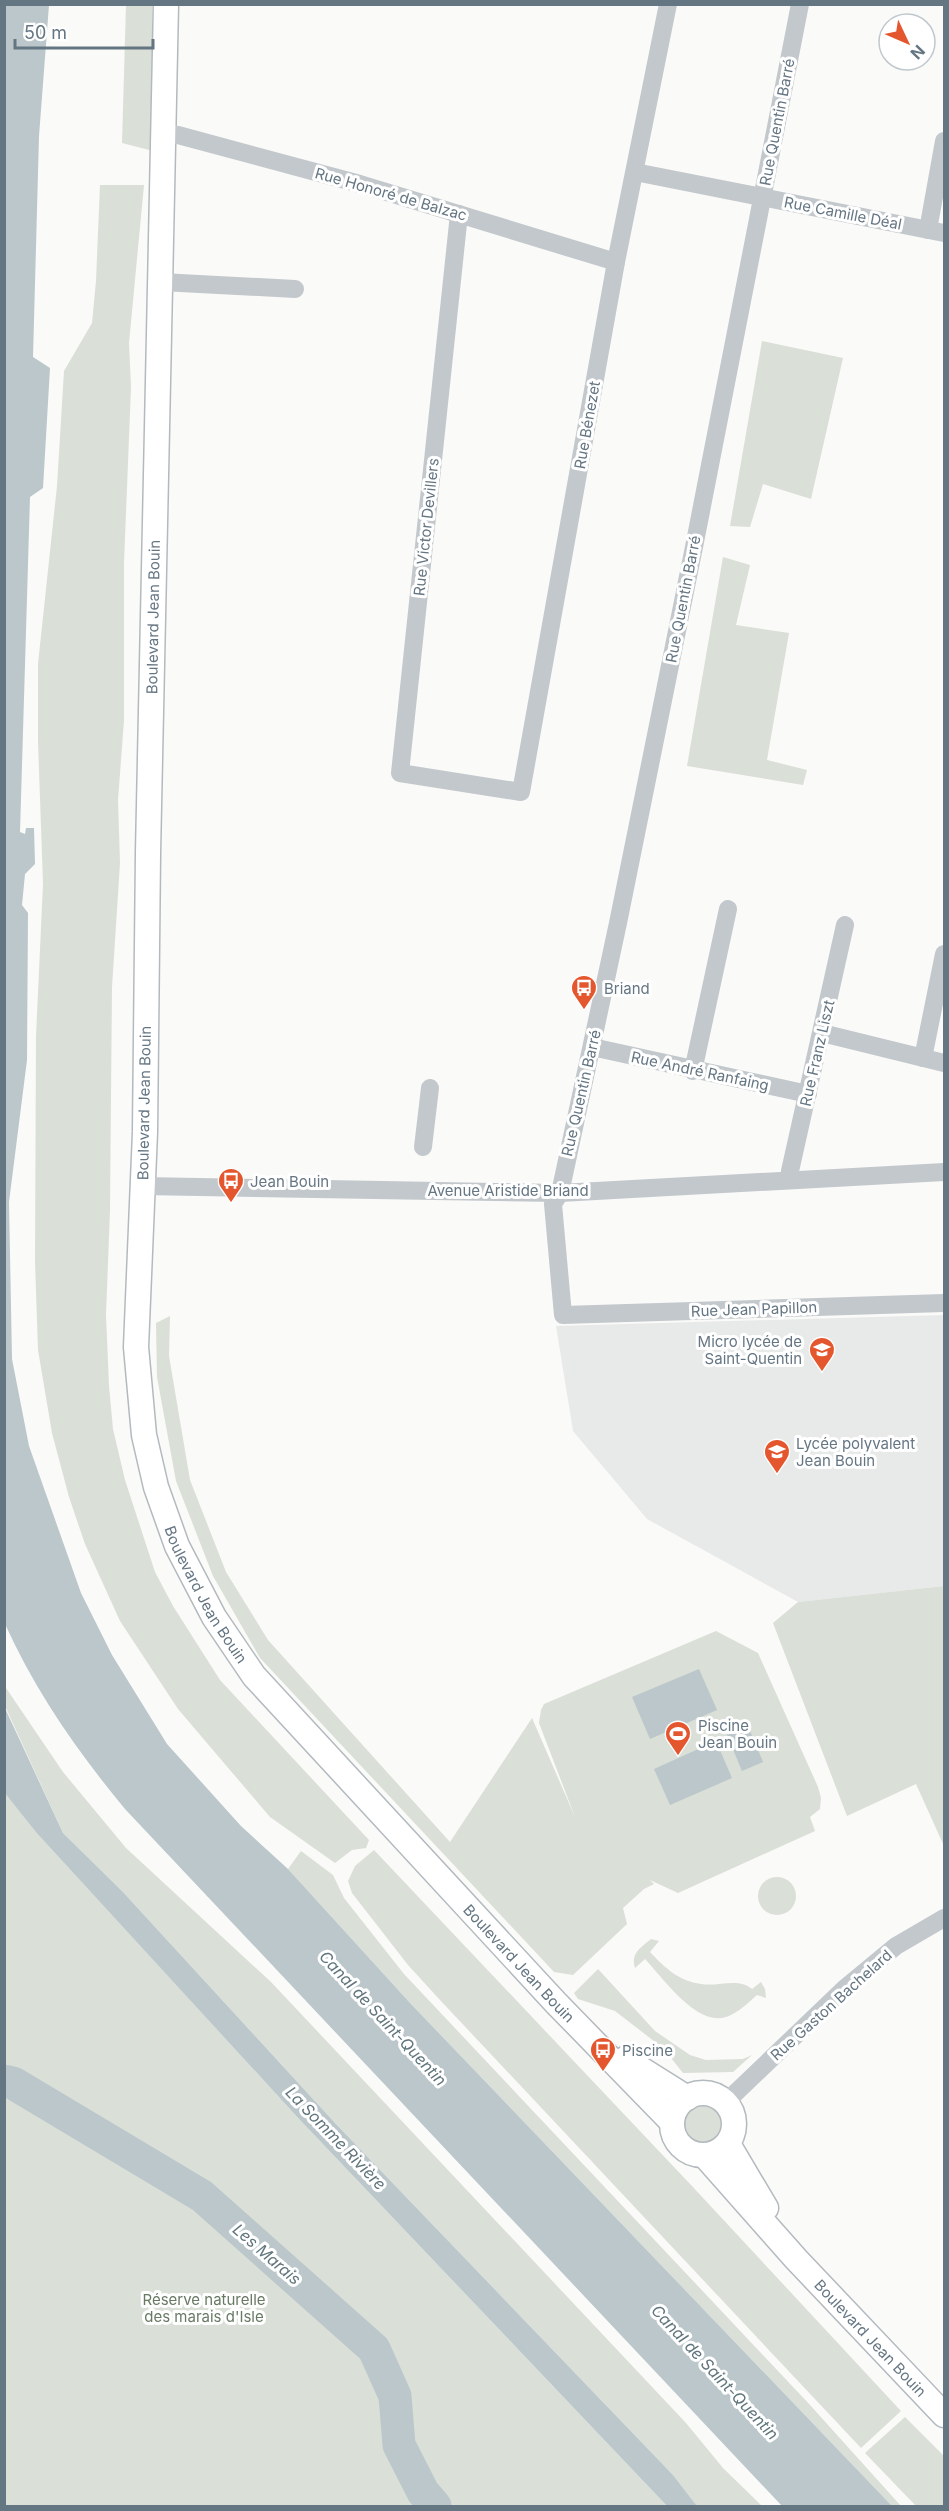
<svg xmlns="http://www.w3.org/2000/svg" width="949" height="2511" font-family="Inter,sans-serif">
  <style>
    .built { fill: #e8e9e9 }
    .green { fill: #dadfd7 }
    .water { fill: #bbc7cb }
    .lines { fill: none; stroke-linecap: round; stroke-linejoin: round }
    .river { stroke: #bbc7cb; stroke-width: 33 }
    .secondary-casing { stroke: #b3babf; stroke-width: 27 }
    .street { stroke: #c3c8cc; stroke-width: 18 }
    .secondary { stroke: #fff; stroke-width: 24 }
    .labels { text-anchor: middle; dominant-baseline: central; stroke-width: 6; stroke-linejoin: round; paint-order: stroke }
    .street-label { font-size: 15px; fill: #657683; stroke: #fff }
    .poi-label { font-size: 15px; fill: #657683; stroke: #fff; text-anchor: start }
    .park-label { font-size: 15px; fill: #687a64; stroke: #fff }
    .water-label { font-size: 16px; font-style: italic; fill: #60757c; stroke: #fff }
  </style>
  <rect width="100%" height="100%" fill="#fafaf8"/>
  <path class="built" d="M944,1315v271l-146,16 -151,-83 -74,-88 -17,-105z"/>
  <g class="green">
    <path d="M126,5h26l1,146 -31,-8z"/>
    <path d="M100,185h44l-15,158 2,44 -7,176v157l-6,80 2,63 -8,124 -2,223 -4,105 3,71 4,43 12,51 30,92 18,34 47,74 149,160 -3,8 -14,2 -17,13 -65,-46 -92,-108 -58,-88 -35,-77 -16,-47 -17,-64 -14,-83 -3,-89 1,-225 7,-152 -5,-143v-77l19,-178 7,-115 28,-48 4,-42z"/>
    <path d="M762,341l81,17 -32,141 -48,-15 -13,43 -20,-1z"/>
    <path d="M723,557l27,8 -14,60 53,8 -22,127 40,10 -4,15 -116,-19z"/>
    <path d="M170,1316l-1,40 21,124 36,92 42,68 182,202 82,-124 43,99 -36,-94 2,-13 3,-6 172,-73 42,22 60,134 3,11 -1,11 -10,8 5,14 -137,62 -28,-13 4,4 -10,5 -21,19 4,16 -54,51 -19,-3 -294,-314 -47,-82 -37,-95 -19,-104 -1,-54z"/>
    <path d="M944,1586v260l-28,-62 -69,32 -74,-193 25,-21z"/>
    <path d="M4,1685l59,87 63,76 145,134 415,441 37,45 39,38h-65l-24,-31 -338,-352 -213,-232 -59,-58 -58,-127z"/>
    <path d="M4,1776l33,56 263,288 367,386h-662z"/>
    <path d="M374,1850l317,335 210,226 -40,37 -421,-448 -32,-35 -56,-72 -4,-12 7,-15z"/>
    <path d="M301,1851l32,24 11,23 60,76 406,431 91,101h-9l-481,-502 -123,-135z"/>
    <circle cx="777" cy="1896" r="19"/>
    <path d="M651,1939l8,2 -9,11c15,16 29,29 51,32 18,3 37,-7 51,5l9,-7 4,7 1,9 -9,-3c-9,8 -19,18 -31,22 -29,10 -63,-39 -81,-58l-10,9c-5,-14 6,-21 16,-29z"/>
    <path d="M598,1969l57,62 35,24 16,5 37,-1 9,-4 -19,17 -50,1 -20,-25 -48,-37 -37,-12 -4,-6z"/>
    <circle cx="703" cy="2125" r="20"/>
    <path d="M905,2417l39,39v50h-28l-51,-53z"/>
  </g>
  <g class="water">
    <path d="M4,5h45l-10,131 -6,221 17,11 -7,120 -13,9 -10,335 5,2 1,-6h8l1,36 -10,10 -3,31 6,8 -1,147 -18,142 3,157 17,87 52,147 31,62 55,89 74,82 47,43 123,135 481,502h-110l-657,-697c-48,-58 -89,-117 -120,-185z"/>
    <path d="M699,1669l18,41 -67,29 -18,-42z"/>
    <path d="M4,1706l59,127 59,58 213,232 338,352 24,31h-30l-367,-386 -264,-288 -31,-39z"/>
    <path d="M748,1726l15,36 -21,9 -15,-36z"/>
    <path d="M716,1741l16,37 -62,27 -16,-36z"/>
  </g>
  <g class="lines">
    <path class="river" d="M4,2081l9,2 189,113 172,153 21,47 4,49 24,47 12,14"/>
    <defs>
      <g id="secondary">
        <path id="s1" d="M166,4l-18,849 -3,279 -9,215 8,88 12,52 21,59 37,71 40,59 302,327 116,119"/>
        <path d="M625,2059l62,39"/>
        <circle cx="703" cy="2124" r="31"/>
        <path d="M728,2144l38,64"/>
        <path id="s2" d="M705,2156l91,103 148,156"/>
      </g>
    </defs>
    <use href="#secondary" class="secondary-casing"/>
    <g class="street">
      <path d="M800,4l-106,543 -76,376 -58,270 -7,11 10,111 381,-12"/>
      <path d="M164,134l14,1 182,49 256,78"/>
      <path d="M635,172l309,61"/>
      <path d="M459,214l-59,559 121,19 95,-530 52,-258"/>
      <path d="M928,230l16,-89"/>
      <path d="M161,282l134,7"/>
      <path d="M822,1033l122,30"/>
      <path d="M592,1047l216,47"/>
      <path d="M923,1058l21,-104"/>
      <path d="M693,1071l35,-162"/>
      <path d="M423,1147l7,-59"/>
      <path d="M790,1180v-9l55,-246"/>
      <path d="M142,1186l418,7 384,-21"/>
      <path d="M726,2102l118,-113 52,-43 48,-28"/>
    </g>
    <use href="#secondary" class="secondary"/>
  </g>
  <defs>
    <symbol id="bus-pin" viewBox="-11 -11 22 30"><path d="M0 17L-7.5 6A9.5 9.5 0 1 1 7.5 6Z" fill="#e4572e" stroke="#fff"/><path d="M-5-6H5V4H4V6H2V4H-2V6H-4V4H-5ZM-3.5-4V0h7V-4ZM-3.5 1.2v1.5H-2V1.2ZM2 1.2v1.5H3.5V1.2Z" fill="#fff"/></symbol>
    <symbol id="school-pin" viewBox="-11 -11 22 30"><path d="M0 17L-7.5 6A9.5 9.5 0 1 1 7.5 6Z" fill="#e4572e" stroke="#fff"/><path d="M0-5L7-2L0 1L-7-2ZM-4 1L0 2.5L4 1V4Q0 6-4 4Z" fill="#fff"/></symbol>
    <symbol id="stadium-pin" viewBox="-11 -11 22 30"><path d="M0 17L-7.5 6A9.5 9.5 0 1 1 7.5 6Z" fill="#e4572e" stroke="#fff"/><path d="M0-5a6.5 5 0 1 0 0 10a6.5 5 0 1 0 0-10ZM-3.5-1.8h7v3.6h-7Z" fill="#fff"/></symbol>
  </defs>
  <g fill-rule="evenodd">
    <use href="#bus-pin" x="569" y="973" width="30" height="40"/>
    <use href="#bus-pin" x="216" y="1166" width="30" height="40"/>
    <use href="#school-pin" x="807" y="1335" width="30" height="40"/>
    <use href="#school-pin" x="762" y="1437" width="30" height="40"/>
    <use href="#stadium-pin" x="663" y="1719" width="30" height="40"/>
    <use href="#bus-pin" x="588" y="2035" width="30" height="40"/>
  </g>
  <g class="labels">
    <g class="street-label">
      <text transform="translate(777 122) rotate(-79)">Rue Quentin Barré</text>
      <text transform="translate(391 194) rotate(16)">Rue Honoré de Balzac</text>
      <text transform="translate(843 213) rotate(11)">Rue Camille Déal</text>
      <text transform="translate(587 425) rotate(-80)">Rue Bénezet</text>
      <text transform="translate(426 527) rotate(-84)">Rue Victor Devillers</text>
      <text transform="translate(683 599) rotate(-79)">Rue Quentin Barré</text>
      <text transform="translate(153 617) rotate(-89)">Boulevard Jean Bouin</text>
      <text transform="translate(817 1053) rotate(-77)">Rue Franz Liszt</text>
      <text transform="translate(700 1071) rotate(12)">Rue André Ranfaing</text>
      <text transform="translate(581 1093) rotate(-77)">Rue Quentin Barré</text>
      <text transform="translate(144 1103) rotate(-89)">Boulevard Jean Bouin</text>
      <text x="508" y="1190">Avenue Aristide Briand</text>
      <text transform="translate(754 1309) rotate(-2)">Rue Jean Papillon</text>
      <text stroke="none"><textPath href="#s1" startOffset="1604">Boulevard Jean Bouin</textPath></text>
      <text stroke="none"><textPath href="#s1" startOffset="2090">Boulevard Jean Bouin</textPath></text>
      <text transform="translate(831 2005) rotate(-42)">Rue Gaston Bachelard</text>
      <text stroke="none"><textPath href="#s2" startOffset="246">Boulevard Jean Bouin</textPath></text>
    </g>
    <g class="poi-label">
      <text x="604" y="988">Briand</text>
      <text x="250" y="1181">Jean Bouin</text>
      <text x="802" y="1341" text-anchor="end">Micro lycée de<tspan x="802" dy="17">Saint-Quentin</tspan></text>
      <text x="796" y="1443">Lycée polyvalent<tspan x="796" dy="17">Jean Bouin</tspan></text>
      <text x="698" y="1725">Piscine<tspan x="698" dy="17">Jean Bouin</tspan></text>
      <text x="622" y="2050">Piscine</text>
    </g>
    <g class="park-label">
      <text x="204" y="2299">Réserve naturelle<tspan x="204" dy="17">des marais d'Isle</tspan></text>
    </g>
    <g class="water-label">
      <text transform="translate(383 2018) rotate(47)">Canal de Saint-Quentin</text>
      <text transform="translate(336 2138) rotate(46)">La Somme Rivière</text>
      <text transform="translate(267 2254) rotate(41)">Les Marais</text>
      <text transform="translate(715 2372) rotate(47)">Canal de Saint-Quentin</text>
    </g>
  </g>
  <rect width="949" height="2511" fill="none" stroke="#657683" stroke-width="12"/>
  <g transform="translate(907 42) rotate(134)"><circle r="28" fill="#ffffff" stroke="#c1c8cd" stroke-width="1.5"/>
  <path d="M0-4.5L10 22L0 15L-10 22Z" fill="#e4572e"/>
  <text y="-9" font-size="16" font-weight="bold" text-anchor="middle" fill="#657683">N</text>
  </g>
  <path d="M15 39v9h138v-9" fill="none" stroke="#657683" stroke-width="3"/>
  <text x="24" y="39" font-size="18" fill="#657683" stroke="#ffffff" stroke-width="4.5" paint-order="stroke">50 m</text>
</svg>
